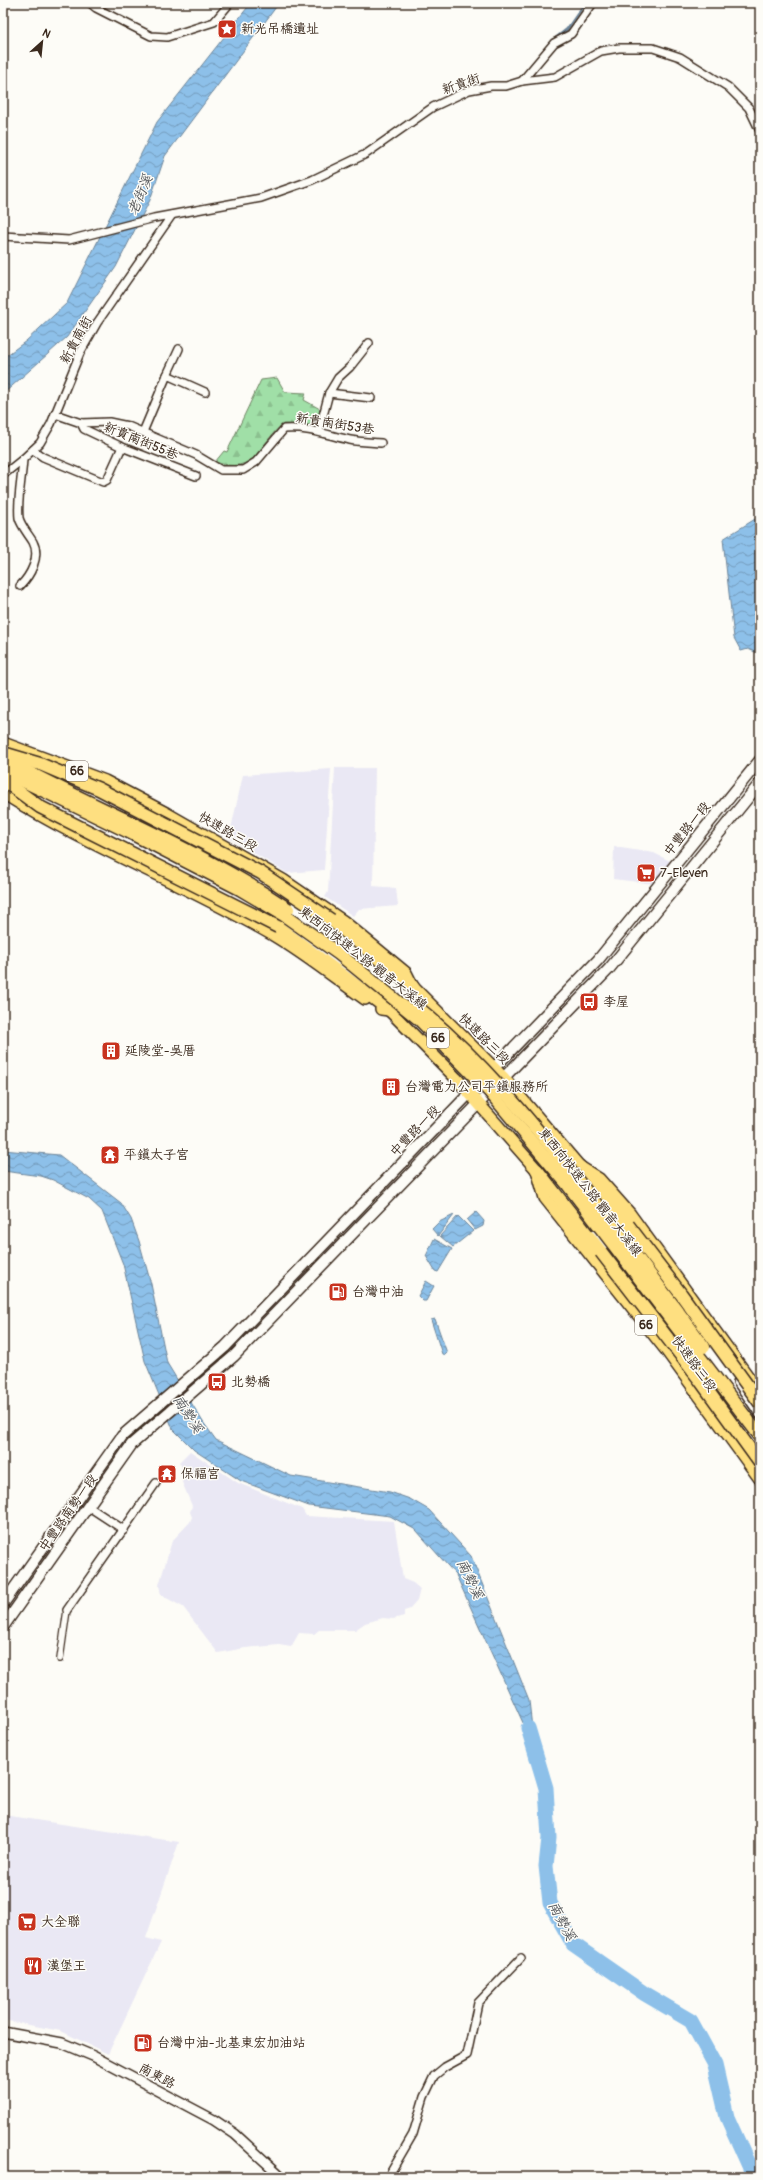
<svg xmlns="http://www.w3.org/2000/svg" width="763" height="2180" font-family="Pangolin,'LXGW WenKai TC',sans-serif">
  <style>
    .built { fill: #eae8f4 }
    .forest { fill: url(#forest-firs); stroke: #6e8462 }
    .water { fill: url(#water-waves); stroke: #6c8498 }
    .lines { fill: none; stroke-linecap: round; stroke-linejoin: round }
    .stream { stroke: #6c8498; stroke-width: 2.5 }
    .river { stroke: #8dc0e9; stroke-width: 15 }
    .pedestrian-casing { stroke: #3b2a1e; stroke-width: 8 }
    .minor-casing { stroke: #3b2a1e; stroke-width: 10 }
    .tertiary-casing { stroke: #3b2a1e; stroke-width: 12 }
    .secondary-casing { stroke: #3b2a1e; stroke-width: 13 }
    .primary-casing { stroke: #3b2a1e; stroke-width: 14 }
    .trunk-casing { stroke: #3b2a1e; stroke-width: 15 }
    .pedestrian { stroke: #fdfcf7; stroke-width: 5.5 }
    .minor { stroke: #fdfcf7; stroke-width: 7 }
    .tertiary { stroke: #fdfcf7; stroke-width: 9 }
    .secondary { stroke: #fdfcf7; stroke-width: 10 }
    .primary { stroke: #fedf80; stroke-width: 11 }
    .trunk { stroke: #fedf80; stroke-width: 12 }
    .trunk-bridge-casing { stroke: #3b2a1e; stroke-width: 15; stroke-linecap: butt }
    .trunk-bridge { stroke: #fedf80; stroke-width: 12 }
    .labels { text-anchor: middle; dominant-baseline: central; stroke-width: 3; stroke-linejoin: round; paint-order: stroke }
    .shield { fill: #fdfcf7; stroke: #75695f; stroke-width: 1 }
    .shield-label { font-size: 12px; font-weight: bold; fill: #3b2a1e }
    .poi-label { font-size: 13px; fill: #3b2a1e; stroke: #fdfcf7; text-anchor: start }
    .street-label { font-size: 13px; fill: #3b2a1e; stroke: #fdfcf7 }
    .water-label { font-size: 14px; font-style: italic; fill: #54575b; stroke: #fdfcf7 }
  </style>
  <defs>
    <pattern id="forest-firs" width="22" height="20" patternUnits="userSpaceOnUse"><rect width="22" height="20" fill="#a0dfa7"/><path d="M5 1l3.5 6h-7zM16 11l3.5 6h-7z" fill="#8bc08f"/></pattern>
    <pattern id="water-waves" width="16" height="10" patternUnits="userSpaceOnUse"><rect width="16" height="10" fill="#8dc0e9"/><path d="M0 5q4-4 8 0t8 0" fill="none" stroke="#749cbc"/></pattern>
  </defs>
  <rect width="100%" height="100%" fill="#fdfcf7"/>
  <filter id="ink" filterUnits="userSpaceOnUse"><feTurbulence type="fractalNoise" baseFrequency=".025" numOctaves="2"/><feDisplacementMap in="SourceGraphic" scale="8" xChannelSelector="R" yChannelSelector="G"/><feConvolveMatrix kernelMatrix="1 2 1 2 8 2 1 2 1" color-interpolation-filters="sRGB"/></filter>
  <g filter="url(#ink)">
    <g class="built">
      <path d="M335,768h40l-2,118 23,2 2,18 -39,3 -6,7 -28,-19 3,-5z"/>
      <path d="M331,769l-7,101 -37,3 -58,-35 14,-63z"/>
      <path d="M614,847l40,6 18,9 -17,22 -42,-5z"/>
      <path d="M190,1451l48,32 64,26 4,7 88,5 9,58 10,4 7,6 -3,12 -7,8 -6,2v5l-11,3 -10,-1 -18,5 -10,7h-36l-5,4 -15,-1 -8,14 -12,-2 -34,3 -27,5 -35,-46 -22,-12 -2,-10 13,-44 18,-19 2,-5 -2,-5 2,-6 -10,-24 3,-10 -6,-10z"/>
      <path d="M3,1815l176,27 -33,96 15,4 -53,112 -47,-23 -58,-11z"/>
    </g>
    <path class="forest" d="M277,378l8,14 21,1 -2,7 16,9 -2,16 -35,-1c-25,20 -26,52 -68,38l9,-11 3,1 34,-72z"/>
    <g class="water">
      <path d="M251,3h28l-114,153 -15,44 -34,67 -49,70 -64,57v-36l23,-17 41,-38 90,-181z"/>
      <path d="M760,516v138l-12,-5 -7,2 -7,-13 -11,-99z"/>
      <path d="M3,1150l56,5 62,48 10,16 8,22 12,43 16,79 36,59 13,18 75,36 99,16 20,7 19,11 42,46 58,144 5,47 -78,-172 -40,-45 -26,-14 -81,-10 -68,-25 -47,-31 -21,-21 -28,-68 -22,-97 -21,-53 -13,-12 -36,-19 -12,-4 -38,-5z"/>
      <path d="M476,1212l8,9 -1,5 -8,4 -8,-10z"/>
      <path d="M454,1215l-16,21 -6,-7 7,-7z"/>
      <path d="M458,1216l15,15 -20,16 -13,-11z"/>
      <path d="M434,1239l18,10 -14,23 -3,-1 -9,-15z"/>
      <path d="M426,1281l8,5 -8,15h-3l-5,-5z"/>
      <path d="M435,1319l12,34 -2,2 -3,-1 -11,-34z"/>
    </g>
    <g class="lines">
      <path class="stream" d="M553,40l14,-11 18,-26"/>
      <path class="river" d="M528,1728l18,60 3,50 -3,28 4,37 23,41 72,50 46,27 24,44 12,52 27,60"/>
      <defs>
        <path id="pedestrian" d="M60,1659l7,-49"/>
        <g id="minor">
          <path d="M90,3l6,5 55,28 16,1 47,-15 16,-19"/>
          <path d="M522,81l32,-38 17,-9 22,-31"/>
          <path d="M3,236l66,4 85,-22 107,-20 51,-18 54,-26 67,-47 36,-17 22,-4h15l16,-5 33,-4 46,-26 18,-3h34l27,9 48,30 21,21 11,23"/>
          <path d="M167,375l12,-26"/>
          <path d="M329,393l42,5"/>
          <path d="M55,414l26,9 28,-1 19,4 68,29 25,15h22l13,-8 28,-33c24,-2 43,6 66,11 10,2 21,2 31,3"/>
          <path d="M81,423l3,6 38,18 74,29"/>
          <path d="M319,431l10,-38 9,-15 12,-11 19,-24"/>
          <path d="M143,432l24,-57 38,17"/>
          <path d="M33,450l10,7 60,25 4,-2 15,-33"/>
          <path d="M3,475l20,-16 17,-16 11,-19 29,-71 17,-30 75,-108"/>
          <path d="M20,586c10,-10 21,-29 13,-44 -4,-7 -12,-16 -14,-24 -2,-18 3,-40 4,-59"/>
          <path d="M89,1507l35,23"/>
          <path d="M67,1610l89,-127"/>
          <path d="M388,2177l25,-43 11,-37 10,-21 11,-9 22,-12 11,-52 43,-45"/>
        </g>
        <g id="tertiary">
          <path d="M56,777l66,30"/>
          <path d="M26,792l104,51 160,83 90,69 7,12"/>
          <path d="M235,866l34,19"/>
          <path d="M595,1235l71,88"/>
          <path d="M647,1261l43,56"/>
          <path d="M695,1360l65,89"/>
          <path d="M738,1382l22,32"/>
          <path d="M3,2032l59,11 31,13 121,64 21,14 47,43"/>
        </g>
        <g id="secondary">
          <path d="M3,1604l119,-168 103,-89 373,-387 162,-200"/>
          <path d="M3,1627l129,-183 102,-88 375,-387 151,-186"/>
        </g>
        <g id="primary">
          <path d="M3,743l102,38 61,32 117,67 60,41 63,52 7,14 91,91 76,89 19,12 31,35 130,179"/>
          <path d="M3,793c86,54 182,91 270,142 32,19 62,43 92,64"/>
          <path d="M381,1009l8,1 67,68 81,92 8,28 121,152 94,129"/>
        </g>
        <g id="trunk">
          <path d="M331,920l82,67"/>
          <path d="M278,927l111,83"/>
          <path d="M580,1167l48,58"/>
          <path d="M537,1170l64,82"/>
        </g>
      </defs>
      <use href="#pedestrian" class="pedestrian-casing"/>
      <use href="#minor" class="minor-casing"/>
      <use href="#tertiary" class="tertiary-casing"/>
      <use href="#secondary" class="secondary-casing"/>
      <use href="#primary" class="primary-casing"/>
      <use href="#trunk" class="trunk-casing"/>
      <use href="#pedestrian" class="pedestrian"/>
      <use href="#minor" class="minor"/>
      <use href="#tertiary" class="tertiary"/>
      <use href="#secondary" class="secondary"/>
      <use href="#primary" class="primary"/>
      <use href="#trunk" class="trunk"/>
      <defs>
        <g id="trunk-bridge">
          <path d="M3,753l37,11 59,25 162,84 70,47"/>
          <path d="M3,759c95,51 196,90 285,150"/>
          <path d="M3,771l124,60 113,58 44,26 55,39 81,66 69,71 79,94 192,251"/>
          <path d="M3,780l37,27 238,120"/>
          <path d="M416,1006c62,51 113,112 162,175 43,55 85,110 126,166"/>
          <path d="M628,1225l53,69 79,109"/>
          <path d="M601,1252l99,128 60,83"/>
        </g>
      </defs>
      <use href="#trunk-bridge" class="trunk-bridge-casing"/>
      <use href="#trunk-bridge" class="trunk-bridge"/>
    </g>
  </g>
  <defs>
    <symbol id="sight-square" viewBox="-11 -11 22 22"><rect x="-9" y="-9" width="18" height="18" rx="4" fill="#c8321e" stroke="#fdfcf7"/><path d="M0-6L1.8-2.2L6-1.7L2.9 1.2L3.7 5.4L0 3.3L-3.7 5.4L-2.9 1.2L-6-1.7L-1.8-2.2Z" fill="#fff"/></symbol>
    <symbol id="supermarket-square" viewBox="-11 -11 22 22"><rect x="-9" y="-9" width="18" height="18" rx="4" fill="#c8321e" stroke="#fdfcf7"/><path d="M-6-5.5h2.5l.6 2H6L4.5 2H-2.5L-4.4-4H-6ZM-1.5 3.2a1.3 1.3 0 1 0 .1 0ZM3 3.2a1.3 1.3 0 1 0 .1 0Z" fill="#fff"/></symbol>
    <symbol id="bus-square" viewBox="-11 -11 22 22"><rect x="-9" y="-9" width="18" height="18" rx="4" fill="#c8321e" stroke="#fdfcf7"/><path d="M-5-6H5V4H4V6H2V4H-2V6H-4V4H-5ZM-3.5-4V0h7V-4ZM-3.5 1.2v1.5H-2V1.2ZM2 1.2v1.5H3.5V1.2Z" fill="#fff"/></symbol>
    <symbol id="building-square" viewBox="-11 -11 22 22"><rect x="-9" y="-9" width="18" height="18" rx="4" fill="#c8321e" stroke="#fdfcf7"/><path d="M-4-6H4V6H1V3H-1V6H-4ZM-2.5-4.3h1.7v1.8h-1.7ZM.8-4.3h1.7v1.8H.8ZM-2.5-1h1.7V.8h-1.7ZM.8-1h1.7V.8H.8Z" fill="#fff"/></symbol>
    <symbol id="temple-square" viewBox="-11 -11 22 22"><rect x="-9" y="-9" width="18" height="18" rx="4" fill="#c8321e" stroke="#fdfcf7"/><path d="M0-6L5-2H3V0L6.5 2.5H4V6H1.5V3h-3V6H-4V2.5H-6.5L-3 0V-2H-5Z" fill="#fff"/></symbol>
    <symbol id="fuel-square" viewBox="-11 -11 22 22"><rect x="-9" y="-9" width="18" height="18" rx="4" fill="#c8321e" stroke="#fdfcf7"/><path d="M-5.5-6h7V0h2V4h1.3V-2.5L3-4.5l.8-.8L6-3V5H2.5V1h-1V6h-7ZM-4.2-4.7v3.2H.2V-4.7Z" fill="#fff"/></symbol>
    <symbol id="restaurant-square" viewBox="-11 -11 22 22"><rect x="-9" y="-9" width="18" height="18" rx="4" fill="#c8321e" stroke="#fdfcf7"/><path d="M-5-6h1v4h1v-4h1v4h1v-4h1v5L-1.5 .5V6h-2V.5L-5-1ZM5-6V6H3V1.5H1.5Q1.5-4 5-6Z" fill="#fff"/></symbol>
  </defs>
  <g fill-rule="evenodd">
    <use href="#sight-square" x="216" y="18" width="22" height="22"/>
    <use href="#supermarket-square" x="635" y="862" width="22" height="22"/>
    <use href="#bus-square" x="578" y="991" width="22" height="22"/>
    <use href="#building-square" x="100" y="1040" width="22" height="22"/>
    <use href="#building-square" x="380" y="1076" width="22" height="22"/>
    <use href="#temple-square" x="99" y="1144" width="22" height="22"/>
    <use href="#fuel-square" x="327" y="1281" width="22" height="22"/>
    <use href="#bus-square" x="206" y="1371" width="22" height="22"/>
    <use href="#temple-square" x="156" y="1463" width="22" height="22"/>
    <use href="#supermarket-square" x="16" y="1911" width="22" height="22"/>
    <use href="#restaurant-square" x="22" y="1955" width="22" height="22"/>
    <use href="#fuel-square" x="132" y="2032" width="22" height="22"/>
  </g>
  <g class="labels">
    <g class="shield">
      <rect x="66" y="761" width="22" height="20" rx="3"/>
      <rect x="427" y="1028" width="22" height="20" rx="3"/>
      <rect x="635" y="1315" width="22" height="20" rx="3"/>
    </g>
    <g class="shield-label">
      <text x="77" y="771">66</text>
      <text x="438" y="1038">66</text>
      <text x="646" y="1325">66</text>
    </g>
    <g class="poi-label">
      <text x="241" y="29">新光吊橋遺址</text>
      <text x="660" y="873">7-Eleven</text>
      <text x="603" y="1002">李屋</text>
      <text x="125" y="1051">延陵堂-吳厝</text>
      <text x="405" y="1087">台灣電力公司平鎮服務所</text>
      <text x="124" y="1155">平鎮太子宮</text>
      <text x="352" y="1292">台灣中油</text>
      <text x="231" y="1382">北勢橋</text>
      <text x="181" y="1474">保福宮</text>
      <text x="41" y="1922">大全聯</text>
      <text x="47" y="1966">漢堡王</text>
      <text x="157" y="2043">台灣中油-北基東宏加油站</text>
    </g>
    <g class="street-label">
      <text transform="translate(461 84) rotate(-19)">新貴街</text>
      <text transform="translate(76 340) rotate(-62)">新貴南街</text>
      <text transform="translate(335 424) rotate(9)">新貴南街53巷</text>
      <text transform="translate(141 441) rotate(22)">新貴南街55巷</text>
      <text transform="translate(687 829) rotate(-51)">中豐路一段</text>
      <text transform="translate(228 832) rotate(30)">快速路三段</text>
      <text transform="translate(363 958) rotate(38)">東西向快速公路 觀音大溪線</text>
      <text transform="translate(484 1039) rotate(45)">快速路三段</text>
      <text transform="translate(415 1131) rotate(-46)">中豐路一段</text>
      <text transform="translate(590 1192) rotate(52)">東西向快速公路 觀音大溪線</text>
      <text transform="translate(694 1364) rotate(54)">快速路三段</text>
      <text transform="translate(68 1513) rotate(-55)">中豐路南勢一段</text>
      <text transform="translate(157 2076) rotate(28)">南東路</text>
    </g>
    <g class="water-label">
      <text transform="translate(140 195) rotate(-67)">老街溪</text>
      <text transform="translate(188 1414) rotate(57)">南勢溪</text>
      <text transform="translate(470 1579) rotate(64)">南勢溪</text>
      <text transform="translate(562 1921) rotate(62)">南勢溪</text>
    </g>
  </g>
  <rect width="763" height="2180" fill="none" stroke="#fdfcf7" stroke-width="16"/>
  <rect x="8" y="8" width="747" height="2164" fill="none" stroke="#3b2a1e" stroke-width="1.5" filter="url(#ink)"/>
  <g transform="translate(42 42) rotate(27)" stroke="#fdfcf7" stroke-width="3" paint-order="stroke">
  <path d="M0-3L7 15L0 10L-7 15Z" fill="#3b2a1e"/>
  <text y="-6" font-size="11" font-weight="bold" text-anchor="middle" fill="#3b2a1e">N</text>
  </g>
</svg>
